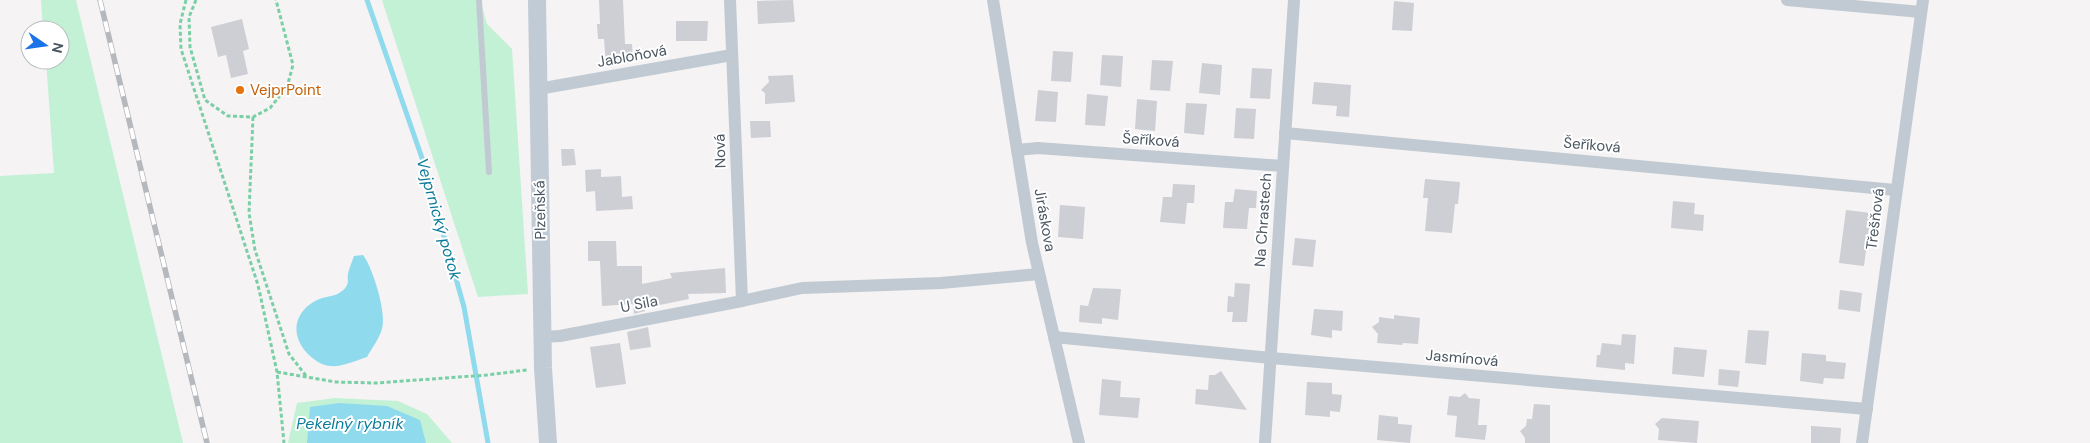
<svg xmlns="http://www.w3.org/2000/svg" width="2090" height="443" font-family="'DM Sans',sans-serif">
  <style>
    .green { fill: #c3f1d5 }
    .water { fill: #90daee }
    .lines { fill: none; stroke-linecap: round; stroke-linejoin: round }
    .stream { stroke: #90daee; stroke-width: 5 }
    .building { fill: #cdcfd5 }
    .path { stroke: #7ad0a6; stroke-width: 3; stroke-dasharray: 4 2.5; stroke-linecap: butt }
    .lane { stroke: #c1cad2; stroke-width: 6 }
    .street { stroke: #c1cad2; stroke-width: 12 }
    .secondary { stroke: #c1cbd6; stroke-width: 18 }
    .rail-casing { stroke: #b5b8bd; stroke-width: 5.5 }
    .rail { stroke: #fff; stroke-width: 4; stroke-dasharray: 11; stroke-linecap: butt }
    .food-dot { fill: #e8710a; stroke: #fff; stroke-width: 2 }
    .labels { text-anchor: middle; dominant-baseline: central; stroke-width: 4; stroke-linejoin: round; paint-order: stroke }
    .street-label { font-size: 15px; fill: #4a5661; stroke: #fff }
    .food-label { font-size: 15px; fill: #c56008; stroke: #fff; text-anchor: start }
    .water-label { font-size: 16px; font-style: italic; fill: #0c7c9b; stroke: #fff }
  </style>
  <rect width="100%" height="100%" fill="#f5f3f3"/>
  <g class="green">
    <path d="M41,0h35l107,443h-183v-267l54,-3 -8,-113h14v-30h-17z"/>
    <path d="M382,0h98l7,24 25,25 16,245 -50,3z"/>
    <path d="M335,398l63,3 29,13 25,29h-164l9,-40z"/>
  </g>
  <g class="water">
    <path d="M363,255c10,13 24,59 19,74 -3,10 -10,19 -15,28 -22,7 -37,17 -57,-1 -20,-19 -18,-43 7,-56 8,-4 18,-3 25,-9 1,0 5,-5 5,-6 2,-3 0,-8 1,-11 1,-6 4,-12 6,-18z"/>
    <path d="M339,403l48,3 33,14 6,23h-119l3,-36z"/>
  </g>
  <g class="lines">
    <path class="stream" d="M367,0l55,158 42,149 24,136"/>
  </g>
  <g class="building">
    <path d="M599,0h24l2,44h7l1,17 -27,4 -2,-26h-6l-1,-15h3z"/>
    <path d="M793,0l2,22 -37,2 -1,-23z"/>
    <path d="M1394,1l20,2 -2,28 -20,-1z"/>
    <path d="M242,19l7,30 -6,2 5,23 -17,4 -5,-23 -8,2 -7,-30z"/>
    <path d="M676,21h32l-1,20h-31z"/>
    <path d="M1053,51l20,1 -2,30 -20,-1z"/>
    <path d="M1102,55l21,1 -2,31 -21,-2z"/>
    <path d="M1152,60l21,1 -3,30 -20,-1z"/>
    <path d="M1202,63l20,2 -2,30 -21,-2z"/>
    <path d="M1252,68l20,1 -2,30 -20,-1z"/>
    <path d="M793,75l2,27 -30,2v-11l-4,-3 8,-8 -1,-6z"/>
    <path d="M1314,82l37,3 -2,32 -13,-1 1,-10 -25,-2z"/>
    <path d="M1038,90l20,2 -2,30 -21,-1z"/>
    <path d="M1087,94l21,2 -3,30 -20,-1z"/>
    <path d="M1137,99l20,2 -2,30 -20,-2z"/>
    <path d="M1186,103l21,1 -3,31 -20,-2z"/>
    <path d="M1236,108l20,1 -2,30 -20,-1z"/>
    <path d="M750,121h20l1,16 -20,1z"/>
    <path d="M561,149h13l2,16 -14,1z"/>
    <path d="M601,169v8l20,-1 1,21 10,-1 1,13 -37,2 -1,-20 -9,1 -1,-22z"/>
    <path d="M1425,179l35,3 -2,22h-3l-3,29 -27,-2 3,-33h-5z"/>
    <path d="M1173,184l22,1 -1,18h-7l-2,21 -25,-2 3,-25h9z"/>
    <path d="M1235,189l22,2 -1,17h-7l-2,21 -24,-1 2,-26h8z"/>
    <path d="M1673,201l22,2 -1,11 10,1 -1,16 -32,-3z"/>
    <path d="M1060,205l25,2 -2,32 -25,-2z"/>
    <path d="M1846,210l25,3 -7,53 -25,-3z"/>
    <path d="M1295,238l21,2 -3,27 -21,-2z"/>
    <path d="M588,241h28l1,25h25v18l30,-6 -2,-5 55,-5 1,25 -38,1 1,5 -44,9v3l-11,3 -1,-10 -31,2 -2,-45h-12z"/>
    <path d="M1235,283l15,1 -3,38h-15l1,-10h-6l1,-16 6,1z"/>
    <path d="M1093,288l28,1 -3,31 -16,-2v6l-23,-2 1,-17 8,1z"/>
    <path d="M1840,290l22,3 -2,19 -22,-3z"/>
    <path d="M1314,309l29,2 -1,20 -10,-1v8l-21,-3z"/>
    <path d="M1394,315l26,3 -2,26 -15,-1 -1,2 -25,-2 1,-9 -6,-7 7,-5v-5l15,2z"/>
    <path d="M648,327l3,20 -21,3 -3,-18z"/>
    <path d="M1748,330l21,1 -3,34 -21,-2z"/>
    <path d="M1622,334l14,1 -2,29 -9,-1v7l-29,-3 1,-12h3l2,-12 19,2z"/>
    <path d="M620,343l6,41 -30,4 -6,-41z"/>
    <path d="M1674,347l33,3 -3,27 -32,-3z"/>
    <path d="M1802,353l24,2v6l20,2 -2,16 -20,-1 -1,6 -23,-3z"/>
    <path d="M1719,369l21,2 -2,16 -20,-2z"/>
    <path d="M1221,371l26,39 -52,-6 1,-15 12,1 1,-15h6z"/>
    <path d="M1102,379l19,2 -1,16 20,1 -2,20 -39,-3z"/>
    <path d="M1307,382l25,1v11l10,1 -2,17 -10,-1v6l-25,-2z"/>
    <path d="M1465,393l4,5 11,1 -2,26h9l-2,15 -30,-3 2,-21 -10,-1 2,-19 11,1z"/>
    <path d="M1534,404l16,1v38h-25v-5l-5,-7 6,-5 1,-7h5z"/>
    <path d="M1379,415l19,2v7l14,1 -2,18 -33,-3z"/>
    <path d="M1662,418l37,3 -2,22 -39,-3 1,-11 -4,-5z"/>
    <path d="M1811,426l30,2 -1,15h-29z"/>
  </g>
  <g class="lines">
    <g class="path">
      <path d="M186,0l-6,24 1,25 77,236 19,87 7,71"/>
      <path d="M196,0l-7,17 1,30 15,53 23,16 25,1 17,-9 17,-21 6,-22 -17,-65"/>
      <path d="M253,117l-4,96 6,37 34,104 18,23"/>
      <path d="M277,372l59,10 40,1 111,-8 40,-5"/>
    </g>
    <path class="lane" d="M479,0l10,172"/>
    <g class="street">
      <path d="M730,0l12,301"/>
      <path d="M993,0l39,243 47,200"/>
      <path d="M1787,0l134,12"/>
      <path d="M538,89l194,-34"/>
      <path d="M1285,133l610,57"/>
      <path d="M1017,150l21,-2 245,18"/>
      <path d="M542,337l18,-1 182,-35 60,-13 139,-5 98,-9"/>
      <path d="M1054,337l217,21 596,51"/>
      <path d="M1265,443l29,-443"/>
      <path d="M1862,443l61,-443"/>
    </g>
    <path class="secondary" d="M537,0l6,368 5,75"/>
    <defs>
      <path id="rail" d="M100,0l107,443"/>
    </defs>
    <use href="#rail" class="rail-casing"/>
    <use href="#rail" class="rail"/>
  </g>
  <circle class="food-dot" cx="240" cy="90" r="5"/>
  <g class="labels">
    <g class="street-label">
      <text transform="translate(632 56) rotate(-10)">Jabloňová</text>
      <text transform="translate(1151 140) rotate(4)">Šeříková</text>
      <text transform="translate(1592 145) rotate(5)">Šeříková</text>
      <text transform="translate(720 151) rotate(-92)">Nová</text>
      <text transform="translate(540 210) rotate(-91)">Plzeňská</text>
      <text transform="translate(1875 219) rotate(-83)">Třešňová</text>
      <text transform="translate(1045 220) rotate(80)">Jiráskova</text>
      <text transform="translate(1263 220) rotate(-86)">Na Chrastech</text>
      <text transform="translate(639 304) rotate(-11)">U Sila</text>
      <text transform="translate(1462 358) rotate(5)">Jasmínová</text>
    </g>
    <g class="food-label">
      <text x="250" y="90">VejprPoint</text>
    </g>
    <g class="water-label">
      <text transform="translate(439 219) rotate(74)">Vejprnický potok</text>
      <text x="350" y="423">Pekelný rybník</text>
    </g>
  </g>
  <g transform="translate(45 45) rotate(103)"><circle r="24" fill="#ffffff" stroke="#b7bbc0"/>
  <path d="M0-4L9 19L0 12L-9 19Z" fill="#1a73e8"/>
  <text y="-8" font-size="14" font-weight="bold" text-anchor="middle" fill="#4a5661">N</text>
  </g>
</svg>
